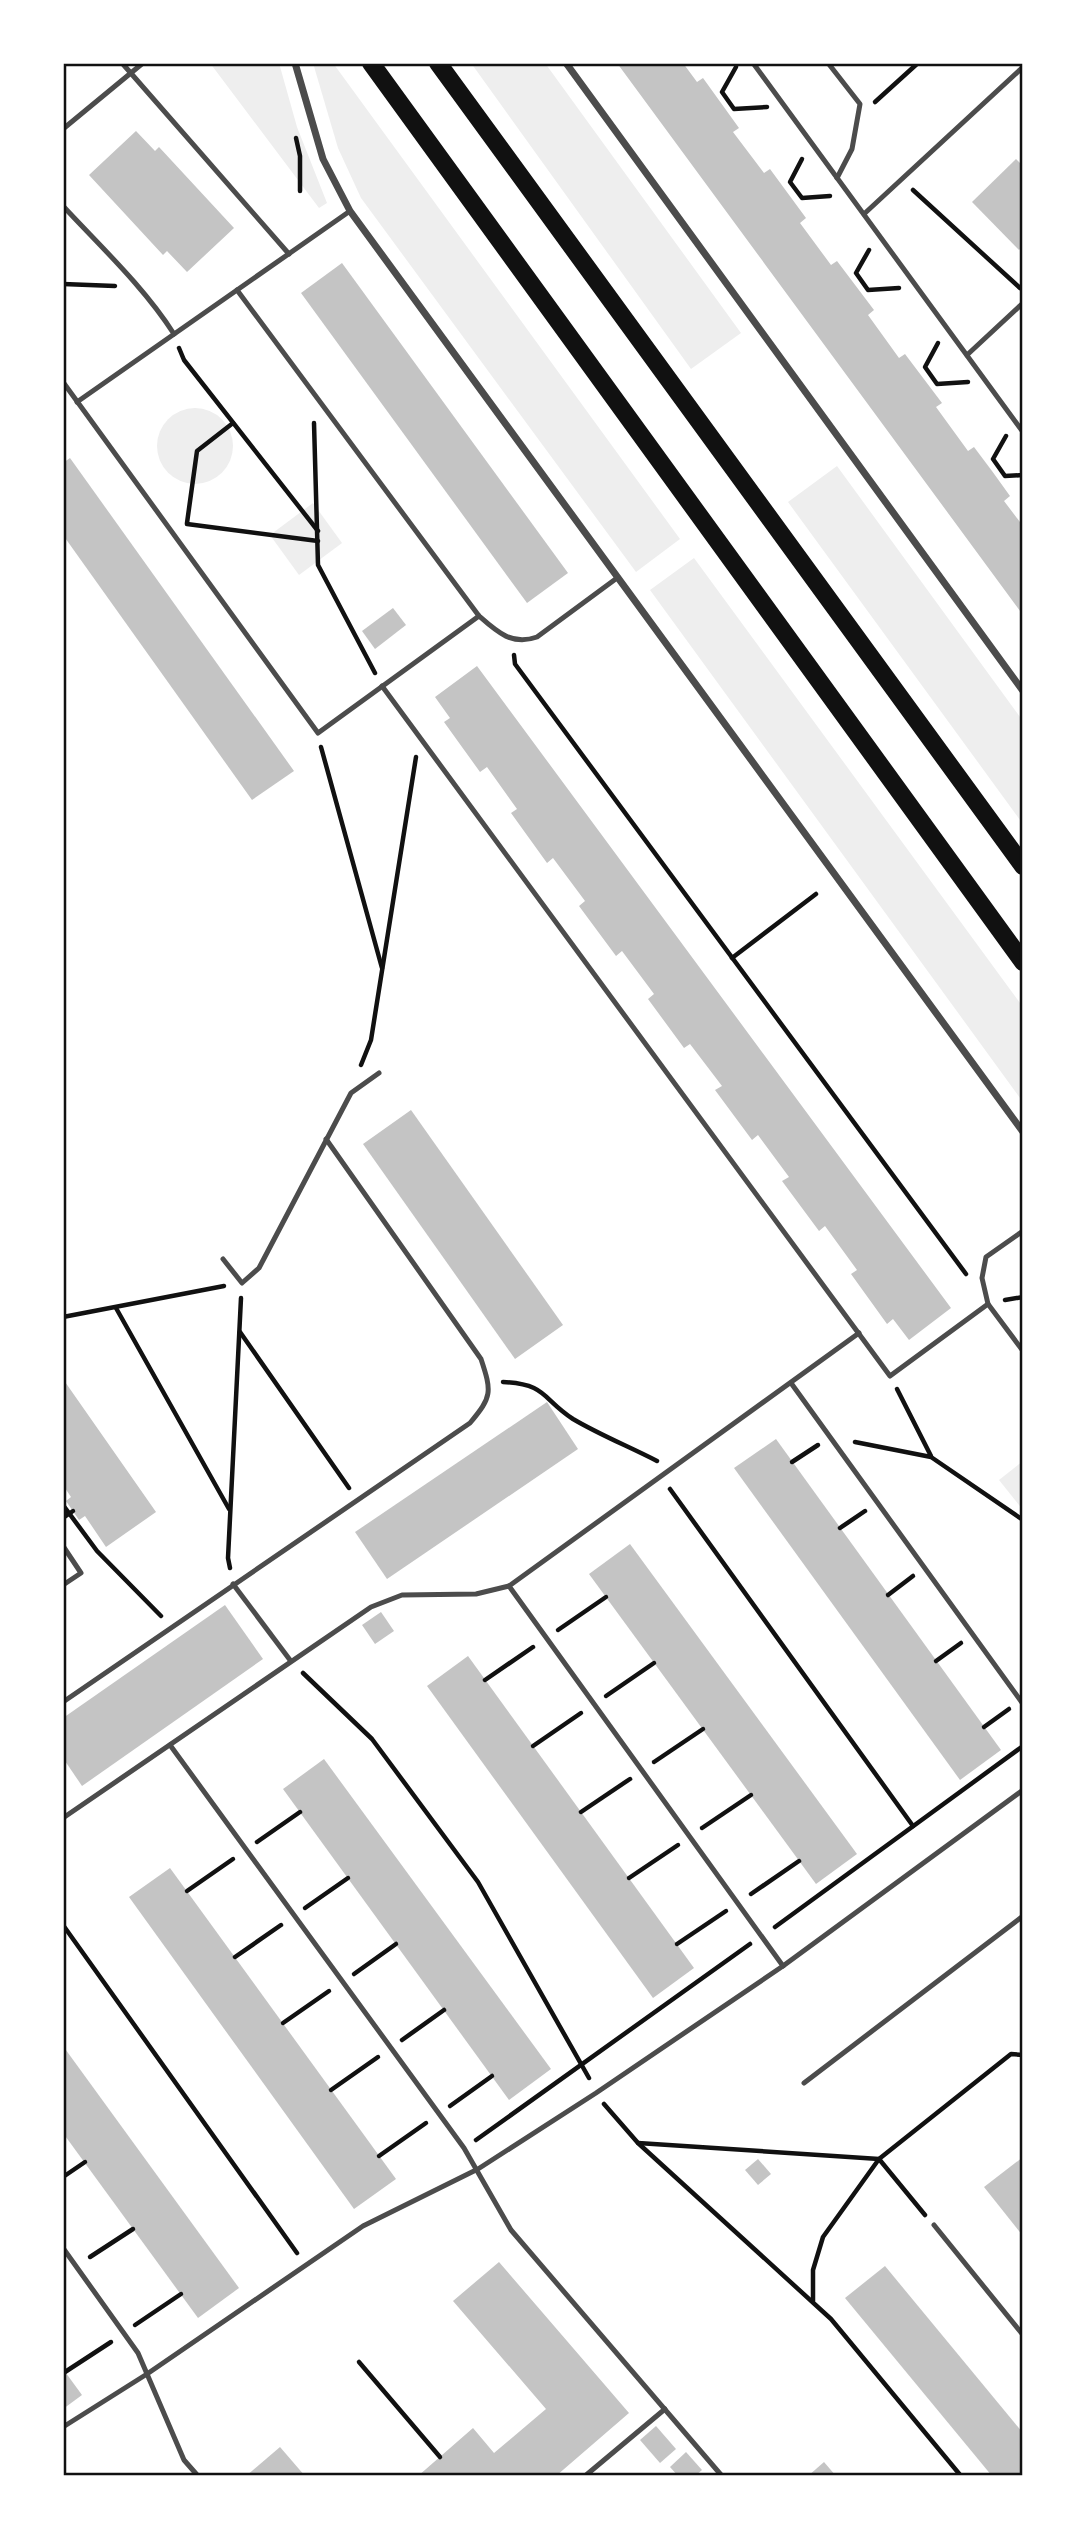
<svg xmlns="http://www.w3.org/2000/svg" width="1086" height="2539" font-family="'Roboto Condensed',sans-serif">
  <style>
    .green { fill: #eee }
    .building { fill: #c4c4c4 }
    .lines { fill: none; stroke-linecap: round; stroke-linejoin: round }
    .path { stroke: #111; stroke-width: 4.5 }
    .service { stroke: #4c4c4c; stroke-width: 5 }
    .minor { stroke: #4c4c4c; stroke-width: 7 }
    .primary { stroke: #111; stroke-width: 18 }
    .neatline { fill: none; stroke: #111; stroke-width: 2.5 }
  </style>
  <rect width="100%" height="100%" fill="#fff"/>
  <g class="green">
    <path d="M210,63h69l18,64 30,76 -8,5z"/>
    <path d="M313,63h20l347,476 -44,33 -275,-374 -23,-50z"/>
    <path d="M471,63h74l196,270 -50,36z"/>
    <circle cx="195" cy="446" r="38"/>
    <path d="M837,466l186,255v103l-235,-322z"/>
    <path d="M313,503l29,40 -43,32 -29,-40z"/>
    <path d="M694,558l329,449v95l-373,-512z"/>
    <path d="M1023,1461v49l-24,-30z"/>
  </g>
  <g class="building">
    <path d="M617,63h66l14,19 6,-4 36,50 -6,4 31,41 6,-4 36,49 -6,5 31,42 6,-4 37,49 -6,5 31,43 6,-4 37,49 -6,4 32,44 6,-4 18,24 18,25 -6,5 19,25v89z"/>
    <path d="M136,131l19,20 4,-4 75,81 -47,44 -20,-21 -4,4 -74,-80z"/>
    <path d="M1016,159l7,7v80l-4,4 -47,-48z"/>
    <path d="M342,263l226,310 -41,30 -226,-310z"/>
    <path d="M70,458l224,313 -42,29 -189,-265v-72z"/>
    <path d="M393,608l13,17 -31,24 -13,-18z"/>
    <path d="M477,666l474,642 -42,32 -16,-21 -6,5 -36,-50 6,-4 -32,-44 -6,5 -37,-50 7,-4 -31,-42 -6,5 -37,-50 7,-4 -32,-42 -6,4 -36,-49 6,-5 -32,-43 -6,5 -37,-50 6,-5 -32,-43 -6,5 -36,-50 6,-4 -30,-42 -7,5 -36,-50 6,-4 -15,-21z"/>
    <path d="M411,1110l152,215 -48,34 -152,-215z"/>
    <path d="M63,1379l93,133 -50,35 -21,-31 -6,4 -13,-19 5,-4 -8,-12z"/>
    <path d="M547,1402l31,47 -191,130 -32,-47z"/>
    <path d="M776,1439l225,311 -41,30 -226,-312z"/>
    <path d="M630,1544l227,310 -41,30 -227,-310z"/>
    <path d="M225,1605l38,54 -181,127 -19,-28v-40z"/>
    <path d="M381,1612l13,19 -19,13 -13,-19z"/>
    <path d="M468,1656l226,312 -41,30 -226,-312z"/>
    <path d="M324,1759l227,310 -42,31 -226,-311z"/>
    <path d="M170,1868l226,311 -42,30 -225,-312z"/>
    <path d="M63,2046l176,242 -41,30 -135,-185z"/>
    <path d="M1023,2157v79l-39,-49z"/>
    <path d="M758,2159l13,15 -13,11 -13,-15z"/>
    <path d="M499,2262l130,151 -73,63h-138l55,-48 21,25 52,-44 -93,-108z"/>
    <path d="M885,2266l138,167v43h-31l-147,-178z"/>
    <path d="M63,2369l19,26 -19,14z"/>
    <path d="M656,2426l20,23 -16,14 -20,-23z"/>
    <path d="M280,2447l25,29h-59z"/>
    <path d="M686,2452l16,18 -7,6h-17l-8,-9z"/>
    <path d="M824,2462l12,14h-28z"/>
  </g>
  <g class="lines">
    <g class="path">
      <path d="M736,67l-14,25 12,17 33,-2"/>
      <path d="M875,102l43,-39"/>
      <path d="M296,138l4,18v35"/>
      <path d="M802,159l-12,23 12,16 28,-2"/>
      <path d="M913,190l107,98"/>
      <path d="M869,250l-13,23 12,17 31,-2"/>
      <path d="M63,284l52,2"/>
      <path d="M938,343l-13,24 12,17 31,-2"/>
      <path d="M179,348l5,12 134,171"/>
      <path d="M314,423l4,142 57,108"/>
      <path d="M1006,436l-13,23 12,17 18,-1"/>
      <path d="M187,523l10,-72 36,-28"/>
      <path d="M187,524l131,17"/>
      <path d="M514,655l1,9 451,610"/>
      <path d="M321,747l61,221"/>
      <path d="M732,958l84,-64"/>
      <path d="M361,1065l10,-25 45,-283"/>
      <path d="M1005,1300l18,-3"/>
      <path d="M116,1308l113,201"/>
      <path d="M63,1317l161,-31"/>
      <path d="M240,1332l109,156"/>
      <path d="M503,1382c44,2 39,17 70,37 27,16 57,28 84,42"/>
      <path d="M897,1389l34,67"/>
      <path d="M855,1442l76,15 92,63"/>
      <path d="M792,1462l26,-17"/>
      <path d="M670,1489l243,337"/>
      <path d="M63,1505l34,46 64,65"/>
      <path d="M63,1518l10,-7"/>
      <path d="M840,1528l25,-17"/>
      <path d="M230,1568l-2,-10 13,-260"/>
      <path d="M888,1595l25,-19"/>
      <path d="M558,1630l48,-33"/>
      <path d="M936,1661l25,-18"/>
      <path d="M303,1673l69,66 106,143 111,196"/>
      <path d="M485,1680l48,-33"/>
      <path d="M606,1696l48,-33"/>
      <path d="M984,1727l25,-18"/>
      <path d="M533,1746l48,-33"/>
      <path d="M654,1762l49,-33"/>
      <path d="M581,1812l49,-33"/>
      <path d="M702,1828l49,-33"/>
      <path d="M257,1842l43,-30"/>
      <path d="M629,1878l49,-33"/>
      <path d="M187,1891l46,-32"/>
      <path d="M751,1894l48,-33"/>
      <path d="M305,1908l43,-30"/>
      <path d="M63,1925l234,328"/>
      <path d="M775,1927l248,-181"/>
      <path d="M677,1944l49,-33"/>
      <path d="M235,1957l46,-32"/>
      <path d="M354,1974l42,-30"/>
      <path d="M283,2023l46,-32"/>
      <path d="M402,2040l42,-30"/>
      <path d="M331,2090l47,-33"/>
      <path d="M604,2104l34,39 193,176 130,157"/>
      <path d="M450,2106l42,-30"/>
      <path d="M476,2140l274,-196"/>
      <path d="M638,2143l241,16 46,56"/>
      <path d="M379,2156l47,-33"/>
      <path d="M63,2177l22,-15"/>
      <path d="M90,2257l43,-28"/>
      <path d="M813,2301v-31l10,-33 56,-78 132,-105 12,1"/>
      <path d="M135,2325l46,-31"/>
      <path d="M359,2362l81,95"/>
      <path d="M65,2372l46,-30"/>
    </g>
    <g class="service">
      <path d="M122,63l167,191"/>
      <path d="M753,63l270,369"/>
      <path d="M828,63l32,41 -8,45 -15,29"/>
      <path d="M63,129l80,-66"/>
      <path d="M63,206c38,41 81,81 111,128"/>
      <path d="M864,214l159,-147"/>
      <path d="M237,290l242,326c18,16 33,30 58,21l80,-59"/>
      <path d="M967,355l56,-52"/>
      <path d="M63,382l255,351 161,-117"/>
      <path d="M77,402l273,-191"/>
      <path d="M382,686l508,690 98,-72 -6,-26 4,-21 37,-26"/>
      <path d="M223,1259l19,24 17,-15 92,-175 28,-20"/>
      <path d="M988,1304l35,47"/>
      <path d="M791,1383l232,321"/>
      <path d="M63,1546l18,27 -18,12"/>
      <path d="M233,1584l57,76"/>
      <path d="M63,1702l407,-279c22,-26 22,-31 11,-64l-155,-220"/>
      <path d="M170,1745l294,403 47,82 211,246"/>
      <path d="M63,1818l308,-211 31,-12 74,-1 33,-8"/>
      <path d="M783,1966l-274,-380 350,-253"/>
      <path d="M804,2083l219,-167"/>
      <path d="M934,2225l89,110"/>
      <path d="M63,2248l75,105 46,107 14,16"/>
      <path d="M63,2427l84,-53 216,-148 115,-57 118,-76 187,-127 240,-176"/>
      <path d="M585,2476l80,-67"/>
    </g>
    <g class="minor">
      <path d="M295,63l28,96 27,52 673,921"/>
      <path d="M566,63l457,628"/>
    </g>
    <g class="primary">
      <path d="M371,63l652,899"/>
      <path d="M438,63l585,803"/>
    </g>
  </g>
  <rect width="1086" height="2539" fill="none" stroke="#ffffff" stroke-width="130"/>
  <rect x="65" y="65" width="956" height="2409" class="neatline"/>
</svg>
